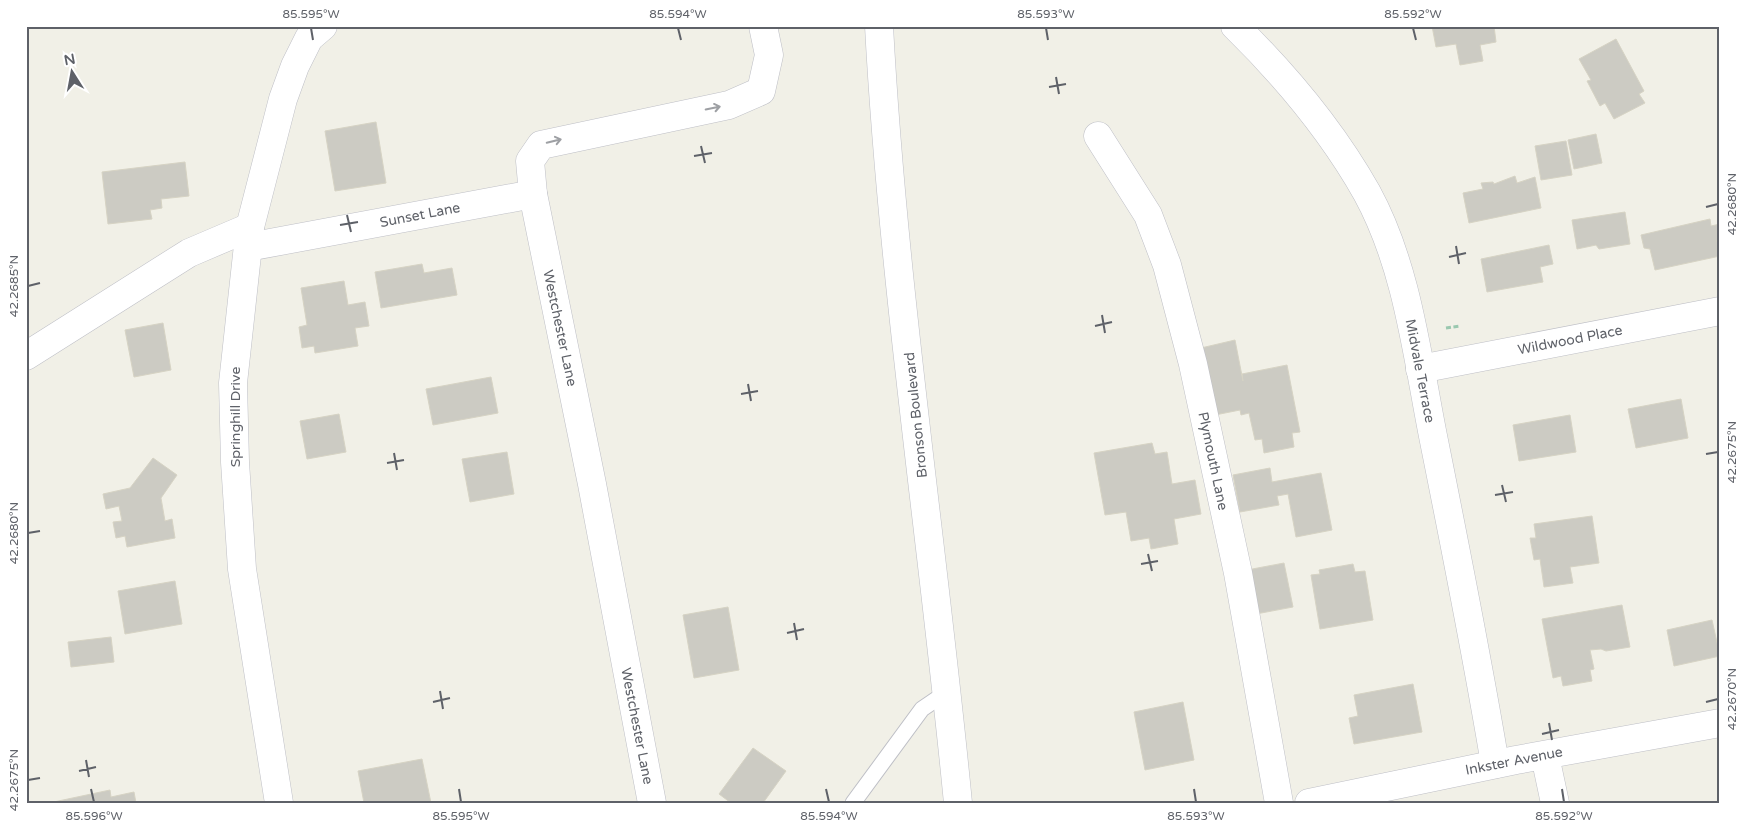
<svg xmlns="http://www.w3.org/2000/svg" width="1746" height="829" font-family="'Varela Round',sans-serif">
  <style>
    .building { fill: #cccbc3; stroke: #d6d3c4 }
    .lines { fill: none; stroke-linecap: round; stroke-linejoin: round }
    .lane-casing { stroke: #bebfc6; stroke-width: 17 }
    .street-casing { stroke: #bebfc6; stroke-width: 29 }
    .path { stroke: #9ac8af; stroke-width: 3; stroke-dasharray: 5 2.5; stroke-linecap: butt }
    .lane { stroke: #fff; stroke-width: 15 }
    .street { stroke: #fff; stroke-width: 28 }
    .oneway { stroke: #9ea0a4 }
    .ticks { fill: none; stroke: #5e6168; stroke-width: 2 }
    .labels { text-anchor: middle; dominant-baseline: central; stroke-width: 4; stroke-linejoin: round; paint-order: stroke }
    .street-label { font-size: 14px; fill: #5e6168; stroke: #fff }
    .neatline { fill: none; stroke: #5e6168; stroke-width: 2 }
    .ticks-label { font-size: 12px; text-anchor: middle; fill: #5e6168 }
  </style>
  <rect width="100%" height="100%" fill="#f1f0e7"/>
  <g class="building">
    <path d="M1432,26h62l2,16 -16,3 3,16 -23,4 -4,-21 -20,3z"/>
    <path d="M1616,39l28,52 -5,3 6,9 -31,16 -9,-16 -5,3 -13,-25 4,-1 -12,-21z"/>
    <path d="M376,122l10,61 -51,8 -10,-60z"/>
    <path d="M1596,134l6,29 -28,6 -6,-29z"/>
    <path d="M1566,141l6,34 -31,5 -6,-34z"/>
    <path d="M185,162l4,34 -28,3 1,9 -12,2 2,9 -44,5 -6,-52z"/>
    <path d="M1515,176l2,7 18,-6 6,31 -72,15 -6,-30 20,-4 -2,-6 12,-1 1,2z"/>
    <path d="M1625,212l5,32 -31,5 -3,-4 -19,4 -5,-29z"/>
    <path d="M1710,219l1,7 9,-2v16h-3l3,16 -65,14 -5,-21 -6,-1 -3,-13z"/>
    <path d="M1549,245l4,19 -13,3 3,15 -56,10 -6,-33z"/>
    <path d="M422,264l2,9 28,-5 5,27 -76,13 -6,-36z"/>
    <path d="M344,281l4,24 17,-3 4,24 -14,2 3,18 -43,7 -1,-7 -12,2 -3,-21 8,-2 -6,-37z"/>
    <path d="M163,323l8,47 -37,7 -9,-47z"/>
    <path d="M1235,340l8,41 -1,-7 45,-9 13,67 -8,1 2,14 -30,6 -2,-14 -7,1 -6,-27 -8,2 -1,-5 -30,6 -9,-68z"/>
    <path d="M491,377l7,36 -65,12 -7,-36z"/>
    <path d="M1681,399l7,39 -52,10 -8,-39z"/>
    <path d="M339,414l7,38 -39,7 -7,-38z"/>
    <path d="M1570,415l6,37 -57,9 -6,-36z"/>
    <path d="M1152,443l3,11 12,-2 5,32 23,-4 6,34 -27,5 4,25 -27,5 -2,-11 -18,3 -5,-29 -21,3 -11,-62z"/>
    <path d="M507,452l7,42 -44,8 -8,-43z"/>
    <path d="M153,458l24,17 -16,23 4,23 7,-2 3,19 -48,9 -2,-11 -9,2 -3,-16 9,-1 -3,-15 -13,3 -3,-15 27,-6z"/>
    <path d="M1270,468l2,14 49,-9 11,57 -36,7 -8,-43 -11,2 2,9 -39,7 -7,-37z"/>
    <path d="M1592,516l7,47 -29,4 3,16 -29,4 -4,-28 -6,1 -4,-22h6l-2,-14z"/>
    <path d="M1284,563l9,44 -37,7 -9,-44z"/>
    <path d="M1353,564l2,8 10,-1 8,49 -53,9 -9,-54 9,-1 -1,-4z"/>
    <path d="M175,581l7,43 -57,10 -7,-43z"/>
    <path d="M1622,605l8,42 -24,4 -5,-2 -11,1 4,19 -4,1 2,11 -29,5 -2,-10 -8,2 -11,-59z"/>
    <path d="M728,607l11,63 -45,8 -11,-63z"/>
    <path d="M1712,620l8,36 -46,10 -7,-36z"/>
    <path d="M111,637l3,25 -43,5 -3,-25z"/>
    <path d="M1413,684l9,48 -68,12 -5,-26 9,-2 -4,-21z"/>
    <path d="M1183,702l11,58 -49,10 -11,-58z"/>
    <path d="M753,748l33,23 -23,32h-32l-12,-9z"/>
    <path d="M422,759l9,44h-67l-6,-32z"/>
    <path d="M110,790l1,7 23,-5 2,11h-87z"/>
  </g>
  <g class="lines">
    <defs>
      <path id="lane" d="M853,803l69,-94 25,-17"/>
      <g id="street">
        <path d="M879,26c14,260 54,518 79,777"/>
        <path d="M1235,26c51,50 97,105 132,167 40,73 50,162 66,243 22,110 44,219 62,328"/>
        <path d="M1098,136l50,79 19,50 26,99 45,209 41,230"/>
        <path d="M248,247l285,-53"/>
        <path d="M26,356l163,-103 61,-26"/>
        <path d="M1420,369l300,-58"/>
        <path d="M1545,756l10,47"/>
        <path d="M279,803l-37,-234 -7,-107 -2,-79 17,-156 33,-128 12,-33 14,-28 14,-12"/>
        <path d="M652,803l-60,-319 -59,-290 -3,-33 11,-16 188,-40 32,-14 8,-36 -6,-29"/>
        <path d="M1309,803l207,-43 204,-37"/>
      </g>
    </defs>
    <use href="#lane" class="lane-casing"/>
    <use href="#street" class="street-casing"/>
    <path class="path" d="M1446,328l14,-2"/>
    <use href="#lane" class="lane"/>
    <use href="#street" class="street"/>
  </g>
  <defs><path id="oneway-shaft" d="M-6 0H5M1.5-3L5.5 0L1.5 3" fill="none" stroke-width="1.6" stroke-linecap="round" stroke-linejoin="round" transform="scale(1.25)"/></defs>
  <g class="oneway">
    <use href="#oneway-shaft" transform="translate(713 108) rotate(-12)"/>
    <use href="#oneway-shaft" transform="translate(554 141) rotate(-14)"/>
  </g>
  <path class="ticks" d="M311,28l2,12M678,28l3,12M1046,28l2,12M1413,28l3,12M1056,77l3,17M1049,87l17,-3M701,146l4,17M694,156l18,-3M1706,207l12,-3M347,215l4,17M340,225l18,-3M1456,246l3,18M1449,257l17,-4M28,286l12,-3M1102,315l3,18M1095,326l17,-4M748,384l3,17M741,394l17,-3M394,453l3,17M1706,454l12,-2M387,463l17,-3M1502,485l4,17M1495,495l18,-3M28,533l12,-2M1148,554l4,17M1141,564l17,-3M794,623l3,17M787,633l17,-4M440,691l3,18M433,702l17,-4M1706,702l12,-3M1549,723l3,17M1542,734l17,-4M86,760l3,17M79,771l17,-4M28,780l12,-2M91,789l3,13M459,789l2,13M826,789l3,13M1194,789l2,13M1562,789l2,13"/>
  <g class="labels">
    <g class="street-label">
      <text transform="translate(420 215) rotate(-11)">Sunset Lane</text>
      <text transform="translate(560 328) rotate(78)">Westchester Lane</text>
      <text transform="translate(1570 340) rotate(-11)">Wildwood Place</text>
      <text transform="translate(1420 371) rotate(79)">Midvale Terrace</text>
      <text transform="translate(916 415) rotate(-96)">Bronson Boulevard</text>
      <text transform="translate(235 417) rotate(-90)">Springhill Drive</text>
      <text transform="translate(1213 461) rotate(78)">Plymouth Lane</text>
      <text transform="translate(637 726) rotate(79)">Westchester Lane</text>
      <text transform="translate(1514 761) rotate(-11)">Inkster Avenue</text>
    </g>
  </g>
  <rect width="1746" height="829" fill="none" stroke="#ffffff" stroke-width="55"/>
  <g transform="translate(72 72) rotate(349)" stroke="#ffffff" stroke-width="4" paint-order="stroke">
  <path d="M0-4L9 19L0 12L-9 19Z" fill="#5e6168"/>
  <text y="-8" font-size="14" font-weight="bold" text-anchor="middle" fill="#5e6168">N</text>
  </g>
  <rect x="28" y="28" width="1690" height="774" class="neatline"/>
  <g class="ticks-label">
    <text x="311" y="18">85.595°W</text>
    <text x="678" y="18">85.594°W</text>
    <text x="1046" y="18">85.593°W</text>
    <text x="1413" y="18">85.592°W</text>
    <text transform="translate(1732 204) rotate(-90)" y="4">42.2680°N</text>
    <text transform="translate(14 286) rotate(-90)" y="4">42.2685°N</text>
    <text transform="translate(1732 452) rotate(-90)" y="4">42.2675°N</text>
    <text transform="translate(14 533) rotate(-90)" y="4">42.2680°N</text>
    <text transform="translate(1732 699) rotate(-90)" y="4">42.2670°N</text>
    <text transform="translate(14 780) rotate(-90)" y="4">42.2675°N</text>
    <text x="94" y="820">85.596°W</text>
    <text x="461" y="820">85.595°W</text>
    <text x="829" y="820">85.594°W</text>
    <text x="1196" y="820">85.593°W</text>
    <text x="1564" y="820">85.592°W</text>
  </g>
</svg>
